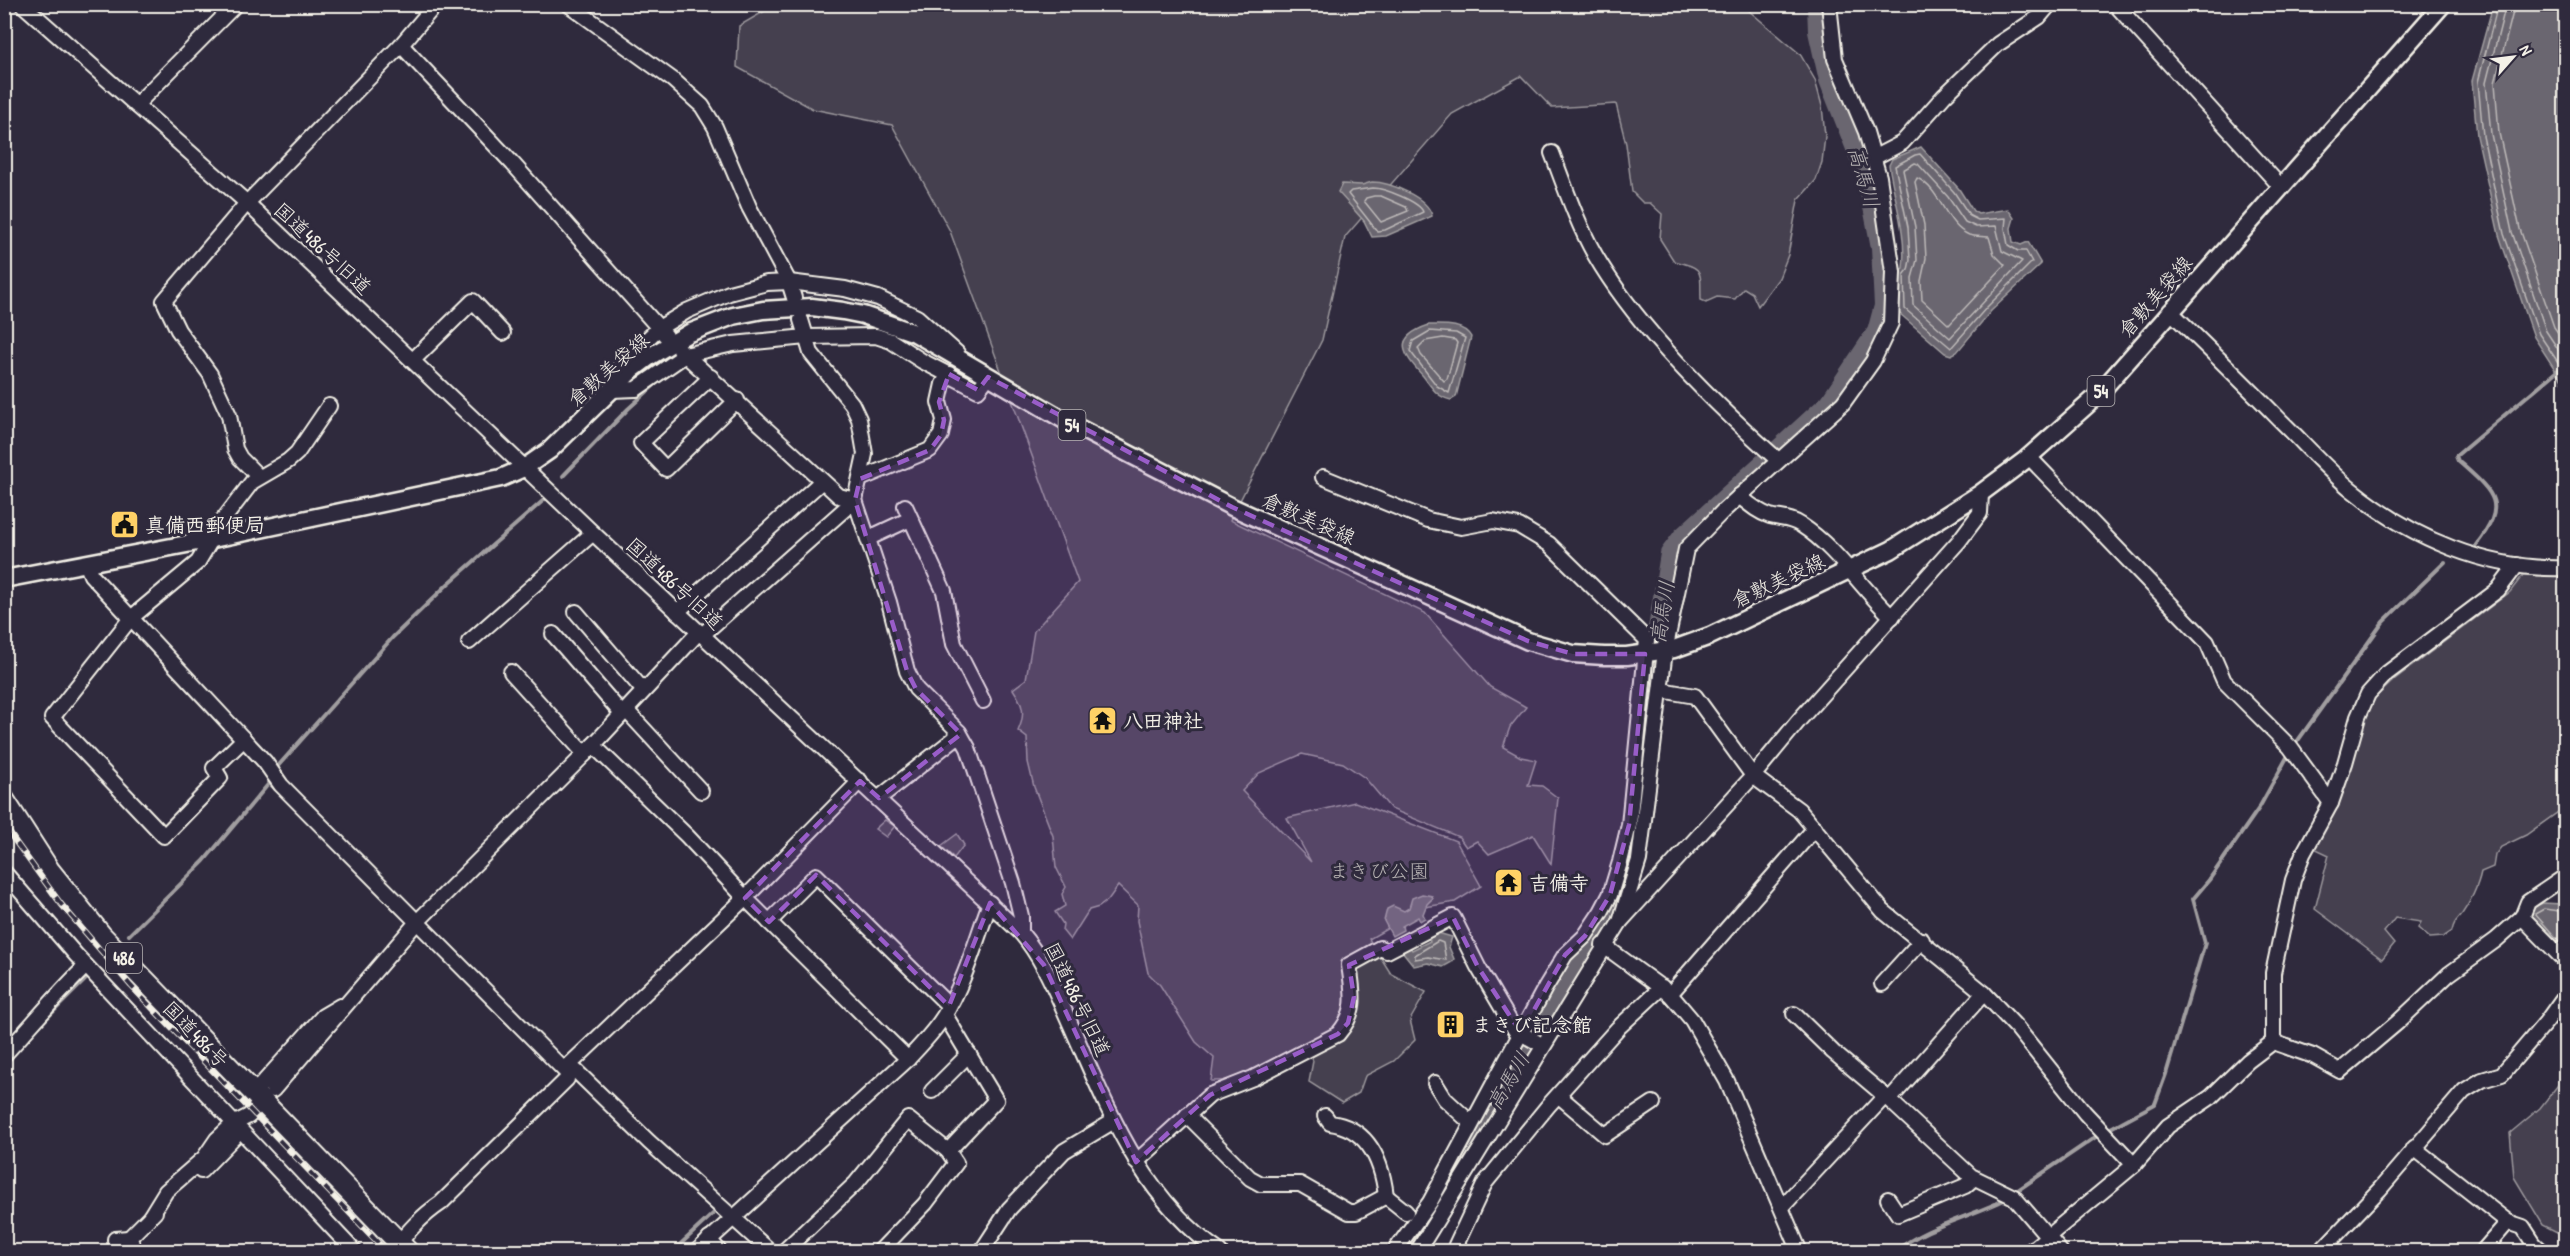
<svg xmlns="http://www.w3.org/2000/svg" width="2570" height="1256" font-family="'Patrick Hand','Klee One',sans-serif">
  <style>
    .green { fill: #454050; stroke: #9c989c; stroke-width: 1.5 }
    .water { fill: #6a6670; stroke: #a19ea0; stroke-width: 1.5 }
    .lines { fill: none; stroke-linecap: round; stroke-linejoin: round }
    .shore { stroke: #bdb9b8; stroke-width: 1.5 }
    .stream { stroke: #a19ea0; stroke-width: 4 }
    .river { stroke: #6a6670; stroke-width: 22 }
    .minor-casing { stroke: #f4f1e8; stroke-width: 18 }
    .major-casing { stroke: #f4f1e8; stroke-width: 21 }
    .highway-casing { stroke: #f4f1e8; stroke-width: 24 }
    .minor { stroke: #2f2a3d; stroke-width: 14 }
    .major { stroke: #2f2a3d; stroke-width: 16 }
    .highway { stroke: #2f2a3d; stroke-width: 20 }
    .rail-casing { stroke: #f4f1e8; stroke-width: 6 }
    .rail { stroke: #2f2a3d; stroke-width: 4; stroke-dasharray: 11; stroke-linecap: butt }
    .marked { fill: #995dc9; fill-opacity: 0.2; stroke: #995dc9; stroke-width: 4.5; stroke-dasharray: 12 8; stroke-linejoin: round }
    .labels { text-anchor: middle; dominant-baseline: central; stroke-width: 6; stroke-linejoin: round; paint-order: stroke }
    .shield { fill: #2f2a3d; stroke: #b9b5b5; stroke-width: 1.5 }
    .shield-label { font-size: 18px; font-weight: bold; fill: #f4f1e8 }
    .street-label { font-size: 20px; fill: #f4f1e8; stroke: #2f2a3d }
    .poi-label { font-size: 20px; font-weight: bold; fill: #f4f1e8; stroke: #2f2a3d; text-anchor: start }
    .park-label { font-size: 20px; fill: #b7b3b3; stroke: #2f2a3d }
    .water-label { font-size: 21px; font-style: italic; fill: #b6b2b2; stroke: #2f2a3d }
  </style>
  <rect width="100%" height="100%" fill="#2f2a3d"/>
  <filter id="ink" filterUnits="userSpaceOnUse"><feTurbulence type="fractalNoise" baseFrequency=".0167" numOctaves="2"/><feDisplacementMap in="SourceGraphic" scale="12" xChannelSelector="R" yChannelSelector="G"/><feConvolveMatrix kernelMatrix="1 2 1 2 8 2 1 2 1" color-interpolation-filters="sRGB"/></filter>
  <g filter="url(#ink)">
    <g class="green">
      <path d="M1741,4l59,50 15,26 7,26 3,30 -3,26 -6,18 -18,20 -10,55 -9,23 -21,28 -6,-13 -8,-5 -9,11 -18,-2 -11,5 -5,-2c-1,-30 4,-32 -27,-39l-14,-22 2,-25 -12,-11h-7l-11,-11 -6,-48 -10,-40 -64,4 -31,-32 -69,38 -107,123 -23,103 -92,180 195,93 65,74 36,20 -16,20 -7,20 18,10 15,3 -8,25 14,1 16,12 -7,66 -18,-29 -44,19 -12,-13 -11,6 -7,-10 -68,-28 -26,-31 -22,-15 -41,-9 -43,19 -17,18 69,71 -24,-44 68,-16 101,39 25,45 -26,16 -30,5 -56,32 22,35 35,18 -16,28 5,20 -21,21 -29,15 -6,17 -17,10 -33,-21 4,-21 -6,-17c-30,15 -62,39 -96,37l3,-23 -18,-16 -36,-57 -12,-12 -11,-52 1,-16 -20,-19 -10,14 -9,7 -10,3 -19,30 -8,-10 1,-6 -8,-12 10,-6 -3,-12 4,-7 -10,-20 -3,-31 -19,-49 -6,-25 -1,-24 -9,-7c8,-17 5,-27 -5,-42l13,-10 8,-48 44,-49 -128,-351 -58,-106 -79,-16 -76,-42 2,-41 36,-21z"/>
      <path d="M2523,575l35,1 8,7 -1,224 -39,28 -25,12 -6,8 -2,12 -12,5c-3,14 -11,31 -19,42 -6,7 -8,8 -10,17l-9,6 -13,1 -12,-10 3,-6 -26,-4 -11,14 10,12 -12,15 -67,-50 14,-54 -17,-8 40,-83 10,-41 13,-25 20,-19 115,-87z"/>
      <path d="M885,820l10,6 -9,11 -11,-8z"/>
      <path d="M957,834l7,11 -10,13 -13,-12z"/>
      <path d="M2565,1076v160l-22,-11 -29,-48 -4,-44 30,-25z"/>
    </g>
    <g class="water">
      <path d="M2493,5h72v380l-31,-48 -35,-102 -22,-99 -5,-55z"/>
      <path d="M1921,147l38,42 14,22 5,3 30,-5 6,9 -3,10 2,14 8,3 7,-3 13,22 -50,47 -34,41 -6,3 -6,-2 -46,-40 -2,-41 6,-4c4,-35 -9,-69 -14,-103l3,-6z"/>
      <path d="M1372,182c17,0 56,15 60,34l-46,20 -14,1 -8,-16 -26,-29 4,-8 20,1z"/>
      <path d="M1429,325c14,0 34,-2 42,12l-15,60 -5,3c-15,-3 -20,-14 -28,-24 -20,-22 -32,-38 6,-51z"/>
      <path d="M1422,894l10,2 1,2 -6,6 -4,10 2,4 -5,3 -2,-4 -16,9 1,4 -11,6 -8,-15 3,-12 6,-3 11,5 5,-3 3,-10z"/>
      <path d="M2543,903l19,1 3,3v50l-38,-42 4,-7z"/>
      <path d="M1438,933l14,4 -3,10 5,12 -2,3 -9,5 -15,-4 -14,3 -12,-15 8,-4 2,3 18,-9 -1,-3z"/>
    </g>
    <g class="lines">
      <g class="shore">
        <path d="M2498,4l-20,78 5,54 21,98 35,100 27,40"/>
        <path d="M2506,4l-20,79 5,51 21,98 34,99 20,30"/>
        <path d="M2515,4l-20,79 4,50 21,96 34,98 12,17"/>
        <path d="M1920,154l34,38 16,24 8,4 28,-2 -1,10 3,17 10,6h8l6,11 -45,45 -36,41 -46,-39 -1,-34 4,-5 2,-10 -2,-33 -13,-61 20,-11z"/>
        <path d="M1915,163l3,1 30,33 17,25 11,5 20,-1 6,25 20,10 -72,77 -37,-33 -1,-27 5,-18 -2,-33 -12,-57z"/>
        <path d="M1917,178c24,11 28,47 52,57 7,2 13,1 20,2l5,17 11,11 -56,60 -27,-25 -1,-19 5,-23 -2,-33 -9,-43z"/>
        <path d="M1373,188c11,0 47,14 50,24l-38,18 -8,1 -29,-37 3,-3z"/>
        <path d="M1374,196h7l25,11 2,4 -27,11 -17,-21 2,-3z"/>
        <path d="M1430,331l26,2 9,5 -16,55 -12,-7 -27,-35 3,-10z"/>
        <path d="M1443,338l12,2 2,3 -10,36 -3,2 -23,-26 -3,-7 7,-7z"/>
        <path d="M2566,912l-22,-3 -9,5 31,35"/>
        <path d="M1438,941l5,2 3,17 -18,-3 -13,2v-4z"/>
      </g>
      <g class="stream">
        <path d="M563,476l65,-67 32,-29"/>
        <path d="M2476,545c33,-42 18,-52 -18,-84l-2,-5 102,-86"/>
        <path d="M2294,746l89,-124 62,-60"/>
        <path d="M278,766l115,-129 55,-53 97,-85"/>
        <path d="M269,783l11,10"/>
        <path d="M129,935l75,-74 67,-80"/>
        <path d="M39,1026l46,-46"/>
        <path d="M2107,1130l48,-26 11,-30 39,-131 -12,-44 16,-19 50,-72 31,-56"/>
        <path d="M2015,1192l85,-58"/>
        <path d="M672,1252l43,-40 -4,-6"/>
        <path d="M1894,1252c34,-27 74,-34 112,-53"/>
      </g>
      <path class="river" d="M1407,1252l35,-56 113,-193 53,-81 19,-52 10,-44 14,-147 20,-125 12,-16 147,-134 48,-72 7,-26 -3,-59 -14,-71 -38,-96 -11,-49 -1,-27"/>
      <defs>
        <g id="minor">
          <path d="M22,4l225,199 346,330 428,400c22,26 34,57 48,88 38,85 71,176 151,231"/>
          <path d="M568,4l105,76 29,26 13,21 34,80 40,75 5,16"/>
          <path d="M2115,4l166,183"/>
          <path d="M401,45l112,119 153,172"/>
          <path d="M136,105l100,-101"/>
          <path d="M1552,153c13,34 25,70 43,102 42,73 120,149 183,205"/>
          <path d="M1875,157l27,-14 42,-47 54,-52 41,-27 11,-13"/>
          <path d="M2170,311c37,36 74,72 110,109 24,23 46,49 72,70 59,48 136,81 214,78"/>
          <path d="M680,350l159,146 16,4"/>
          <path d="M957,353l-40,-36 -39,-19 -33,-9 -56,-7 -22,1 -38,10 -42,18 -28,17 -37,35 -11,27 25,-1 49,-34 48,-11 73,-7 70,-1 15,5 31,20 56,29 10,-13"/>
          <path d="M413,360l60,-59 30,32"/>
          <path d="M711,377l-70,66 25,26 71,-69"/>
          <path d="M2028,456l179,186 17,39 66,66 41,56"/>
          <path d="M258,476l-18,-18 -5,-9 -6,-34 -19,-41 -32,-44 -14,-29 83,-98 154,-158 35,-41"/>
          <path d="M1323,477l105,43 33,7 32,-6 26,5 30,18 98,96 -18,185 -9,37 -10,33 -9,17 -16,24 -20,19 -20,33 -115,214 -36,50"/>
          <path d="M860,479l70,-29 11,-15 3,-15 -5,-18 4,-18 6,-10"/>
          <path d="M1739,496c10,8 19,16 31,20 12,3 21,2 31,9 37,24 59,62 91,92"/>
          <path d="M855,500l34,102 18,69 9,18 43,43 9,16 45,135 8,33v17"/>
          <path d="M905,506l39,85 10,53 29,57"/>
          <path d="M869,538l41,-19"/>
          <path d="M86,563l5,12 174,187 16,23 286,288v6l-126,124c-21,14 -34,30 -50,49"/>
          <path d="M576,612l67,78"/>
          <path d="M677,612l145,-131"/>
          <path d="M553,634l69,80"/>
          <path d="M702,635l153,-135 10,-46 -6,-35 -7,-15 -41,-51 -10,-33"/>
          <path d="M469,642l124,-109"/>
          <path d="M511,672l74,82"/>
          <path d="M1661,690l34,6 58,80 46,34 84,101 101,82 33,35 68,85 49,52"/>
          <path d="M626,710l75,81"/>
          <path d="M244,739l-30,29 6,10 -56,58 -112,-118 79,-100 67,-56 25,-42 29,-38 36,-21 9,-8 32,-47"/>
          <path d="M593,745l94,91 58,62 163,161"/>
          <path d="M879,798l75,-59 5,-7"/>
          <path d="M4,872l72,83 279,297"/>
          <path d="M2522,917l6,-15 38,-26"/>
          <path d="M769,922l47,-47 133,131"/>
          <path d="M1620,922l19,-62 26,-209 21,-102 37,-38 120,-108 30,-42 18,-38 2,-51 -14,-95 -13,-45 -31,-73 -6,-55"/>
          <path d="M1603,945l67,49 22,26 35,61 73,171"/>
          <path d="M1882,984l40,-44"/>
          <path d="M1670,994l145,-166"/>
          <path d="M2273,1042v-69l20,-93 10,-26 28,-51 14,-40 13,-46 10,-23 18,-20 112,-84 19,-25"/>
          <path d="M2273,1042l40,14 27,15 58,-49 51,-48 47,-34 26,-23 44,45"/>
          <path d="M4,1055c28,-30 53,-61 82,-89"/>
          <path d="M565,1069l180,-171 115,-117"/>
          <path d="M565,1069l11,2 73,71 122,110"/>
          <path d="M1435,1083l10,16 26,24"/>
          <path d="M273,1090l144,-168 168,-168 114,-122"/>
          <path d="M932,1091l37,-37"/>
          <path d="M253,1094l70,-78 17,-10"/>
          <path d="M1559,1096l46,39 48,-32"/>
          <path d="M1885,1096l86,80 43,21 47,55"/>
          <path d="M1890,1099l94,-106"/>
          <path d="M1187,1115l63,63 11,6h39l49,28h7l30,-16 20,16"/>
          <path d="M1325,1116l5,7c39,5 52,39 56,73"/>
          <path d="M2414,1148l94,74 15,5 11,17 9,8"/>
          <path d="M1136,1162l74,-67 43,-17 85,-44c20,-23 15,-41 11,-69l31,-17 7,3 66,-34 25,50 37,63 27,15"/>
          <path d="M201,1171l33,-34"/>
          <path d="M1888,1199l10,15 67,-28 9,-8"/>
          <path d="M1782,1207l103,-111 -52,-44 -39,-38"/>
          <path d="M150,1217l16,-26 38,-33 13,-19 16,-15 16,-8 12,-15"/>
          <path d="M129,1238l26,-26"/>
          <path d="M709,1239l11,13"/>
          <path d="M116,1252l-1,-13 14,-1 7,14"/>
          <path d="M696,1252l212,-193c13,-14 26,-27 36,-43 21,-34 32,-76 46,-113"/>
          <path d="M783,1252l73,-69 52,-64 40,32"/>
          <path d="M879,1252l46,-48 31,-41 -8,-12 48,-51 -51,-85"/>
          <path d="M981,1252l28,-43 55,-58 50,-30"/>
          <path d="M1417,1252l203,-330 133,-146 47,-57 159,-178 21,-28 1,-20"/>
          <path d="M1462,1252l-6,-7 29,-62 63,-77 70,-78 44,-41"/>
          <path d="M2029,1252l105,-87 34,-39 43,-29 37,-36 25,-19"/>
          <path d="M2320,1252l60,-63 84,-98 18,-11 20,-6 44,-52 20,-28"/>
          <path d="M2482,1252l26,-30"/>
        </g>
        <path id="major" d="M4,579l209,-40 288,-61 23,-10 26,-18 83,-81 16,-12 40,-24 44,-17 30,-6 49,-3 31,4 20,4 52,18 156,91 161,83 296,134 45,13 31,2h23l47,-7 36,-13 181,-86 90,-57 43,-32 71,-63 348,-394"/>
        <path id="highway" d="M4,800l45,70 52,65 307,317"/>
      </defs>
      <use href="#minor" class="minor-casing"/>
      <use href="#major" class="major-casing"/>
      <use href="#highway" class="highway-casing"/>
      <use href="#minor" class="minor"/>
      <use href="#major" class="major"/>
      <use href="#highway" class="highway"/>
      <defs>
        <path id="rail" d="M4,826l57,78 70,82 256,266"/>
      </defs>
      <use href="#rail" class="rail-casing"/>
      <use href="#rail" class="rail"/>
    </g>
  </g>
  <path class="marked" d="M949,374l29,16 10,-13 244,130 296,134 45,13h72l-16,171 -19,70 -25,41 -20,19 -44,78 -43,-66 -25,-50 -104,48 5,32 -6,26 -10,11 -128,61 -74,67 -92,-197 -54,-62 -41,103 -133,-131 -47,47 -24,-24 115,-117 19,17 82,-64 -45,-45 -9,-18 -52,-171 5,-21 70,-29 11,-15 3,-15 -5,-18z"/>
  <defs>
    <symbol id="civic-square" viewBox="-11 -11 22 22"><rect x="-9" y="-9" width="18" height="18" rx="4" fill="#ffd166" stroke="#2f2a3d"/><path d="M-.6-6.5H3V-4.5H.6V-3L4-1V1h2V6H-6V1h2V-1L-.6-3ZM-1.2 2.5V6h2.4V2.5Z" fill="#111"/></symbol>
    <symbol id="temple-square" viewBox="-11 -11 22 22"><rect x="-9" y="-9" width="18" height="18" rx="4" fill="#ffd166" stroke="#2f2a3d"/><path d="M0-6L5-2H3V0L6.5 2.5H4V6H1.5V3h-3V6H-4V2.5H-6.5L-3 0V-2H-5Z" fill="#111"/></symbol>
    <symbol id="building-square" viewBox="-11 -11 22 22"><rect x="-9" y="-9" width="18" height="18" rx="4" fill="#ffd166" stroke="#2f2a3d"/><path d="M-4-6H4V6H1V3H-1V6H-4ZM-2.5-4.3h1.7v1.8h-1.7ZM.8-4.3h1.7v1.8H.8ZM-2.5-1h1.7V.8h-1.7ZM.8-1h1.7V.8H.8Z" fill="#111"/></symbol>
  </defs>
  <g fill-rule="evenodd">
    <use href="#civic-square" x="108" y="508" width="33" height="33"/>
    <use href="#temple-square" x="1086" y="704" width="33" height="33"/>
    <use href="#temple-square" x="1492" y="866" width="33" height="33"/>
    <use href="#building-square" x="1434" y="1008" width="33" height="33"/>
  </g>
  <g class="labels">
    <g class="shield">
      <rect x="2087.5" y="376" width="27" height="30" rx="4.5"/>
      <rect x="1058.5" y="410" width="27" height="30" rx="4.5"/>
      <rect x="106" y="943" width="36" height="30" rx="4.5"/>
    </g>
    <g class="shield-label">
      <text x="2101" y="391">54</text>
      <text x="1072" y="425">54</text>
      <text x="124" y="958">486</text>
    </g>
    <g class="street-label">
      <text transform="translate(323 248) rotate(43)">国道486号旧道</text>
      <text transform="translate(2155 296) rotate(-49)">倉敷美袋線</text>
      <text transform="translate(608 369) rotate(-41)">倉敷美袋線</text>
      <text transform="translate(1309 518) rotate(24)">倉敷美袋線</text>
      <text transform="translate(1778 580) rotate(-25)">倉敷美袋線</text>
      <text transform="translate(675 583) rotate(43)">国道486号旧道</text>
      <text transform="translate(1078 999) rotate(64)">国道486号旧道</text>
      <text transform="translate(196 1034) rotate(46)">国道486号</text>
    </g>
    <g class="poi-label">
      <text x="145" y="524">真備西郵便局</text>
      <text x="1123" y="720">八田神社</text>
      <text x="1529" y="882">吉備寺</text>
      <text x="1472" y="1024">まきび記念館</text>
    </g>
    <g class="park-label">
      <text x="1379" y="870">まきび公園</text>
    </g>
    <g class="water-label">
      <text transform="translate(1864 177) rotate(74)">高馬川</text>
      <text transform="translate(1662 612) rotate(-81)">高馬川</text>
      <text transform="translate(1508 1081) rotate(-59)">高馬川</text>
    </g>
  </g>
  <rect width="2570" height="1256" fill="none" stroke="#2f2a3d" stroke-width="24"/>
  <rect x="12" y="12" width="2546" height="1232" fill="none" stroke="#f4f1e8" stroke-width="2" filter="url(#ink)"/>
  <g transform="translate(2513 57) rotate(62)" stroke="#2f2a3d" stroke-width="4.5" paint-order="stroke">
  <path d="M0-4.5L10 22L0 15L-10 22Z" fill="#f4f1e8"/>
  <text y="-9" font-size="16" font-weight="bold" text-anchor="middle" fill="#f4f1e8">N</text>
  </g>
</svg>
